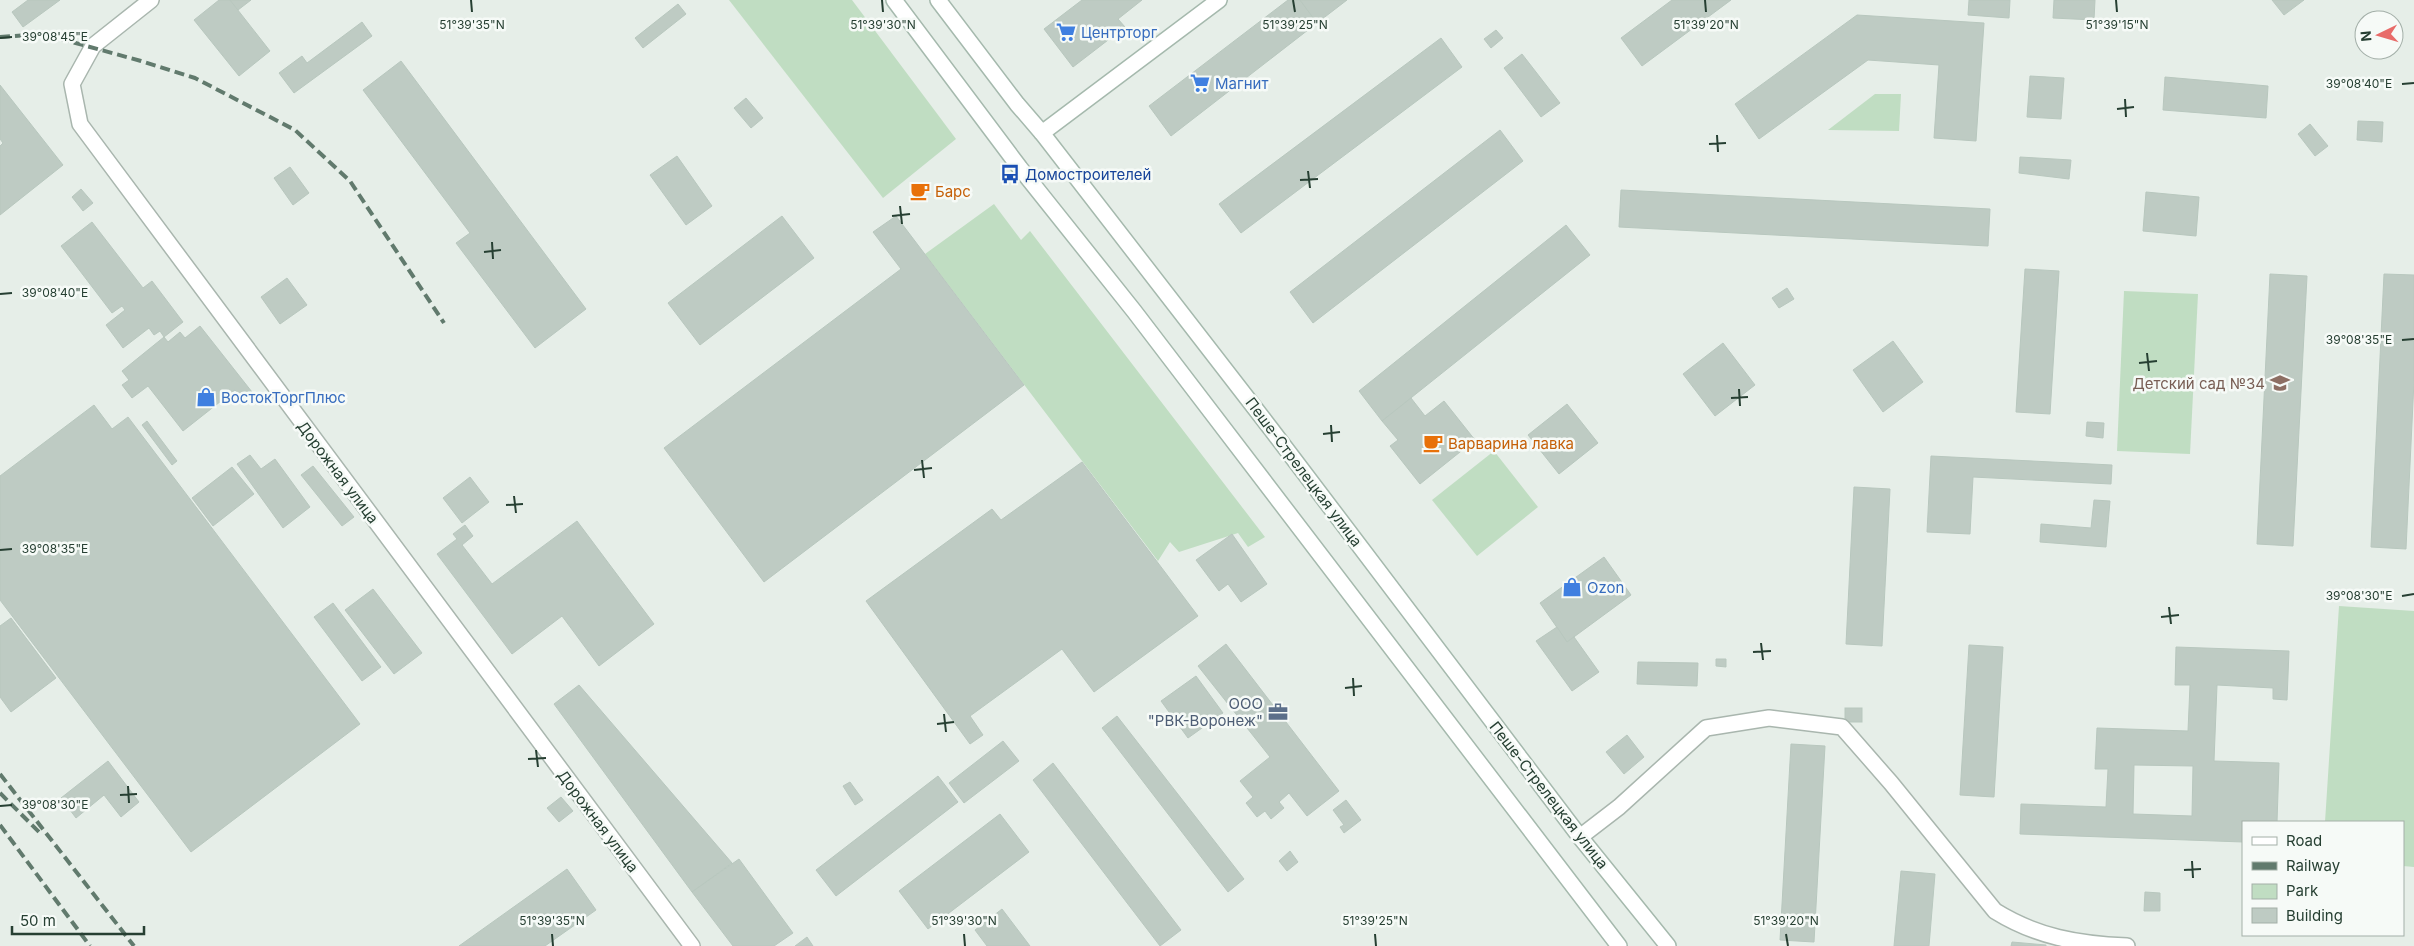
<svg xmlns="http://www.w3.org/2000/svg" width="2414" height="946" font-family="Inter,sans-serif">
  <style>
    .green { fill: #c0ddc2 }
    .building { fill: #becbc3; stroke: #b8c7be; fill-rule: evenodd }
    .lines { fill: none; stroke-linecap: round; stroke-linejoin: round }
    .street-casing { stroke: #a9b6ae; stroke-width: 18 }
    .secondary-casing { stroke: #a5b9ad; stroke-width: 18 }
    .street { stroke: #fff; stroke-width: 15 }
    .secondary { stroke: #fff; stroke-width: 15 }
    .rail { stroke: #617a6d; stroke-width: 4; stroke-dasharray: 10 5; stroke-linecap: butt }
    .ticks { fill: none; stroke: #263f32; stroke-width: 2 }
    .labels { text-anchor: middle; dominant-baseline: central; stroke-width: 5; stroke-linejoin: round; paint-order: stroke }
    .shop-label { font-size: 15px; fill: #366cbe; stroke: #f6faf7; text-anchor: start }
    .transit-label { font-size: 15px; fill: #164399; stroke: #f6faf7; text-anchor: start }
    .food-label { font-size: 15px; fill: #c56008; stroke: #f6faf7; text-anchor: start }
    .education-label { font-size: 15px; fill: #785e54; stroke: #f6faf7; text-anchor: end }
    .street-label { font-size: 15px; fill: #263f32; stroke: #f6faf7 }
    .service-label { font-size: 15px; fill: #4e5e75; stroke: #f6faf7; text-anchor: end }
    .ticks-label { font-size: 12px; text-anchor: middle; fill: #263f32; stroke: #f6faf7; stroke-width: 5; stroke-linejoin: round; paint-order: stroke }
  </style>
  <rect width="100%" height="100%" fill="#e6eee8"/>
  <g class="green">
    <path d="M729,0h123l104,139 -73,59z"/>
    <path d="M1875,94h26l-2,37 -71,-1z"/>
    <path d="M994,204l27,36 9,-9 235,306 -17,10 -10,-14 -59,19 -9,-10 -12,19 -233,-307z"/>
    <path d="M2124,291l74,3 -8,160 -73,-3z"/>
    <path d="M1494,451l44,56 -61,49 -45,-56z"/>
    <path d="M2339,606l75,5v256l-11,-1v-44h-78z"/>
  </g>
  <g class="building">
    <path d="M28,0h32l-37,27 -11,-15z"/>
    <path d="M219,0h11l40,51 -31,25 -45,-56z"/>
    <path d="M230,0h21l-13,10z"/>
    <path d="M1082,0h60l-24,19 7,8 -52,40 -29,-38z"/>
    <path d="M1288,0h12l17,23 -146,113 -22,-30z"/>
    <path d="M1300,0h47l-30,23z"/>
    <path d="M1672,0h59l-89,66 -21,-28z"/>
    <path d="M1969,0h41l-1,18 -41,-3z"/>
    <path d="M2054,0h41l-1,20 -41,-2z"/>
    <path d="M2272,0h32l-20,15z"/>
    <path d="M678,4l8,10 -43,34 -8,-10z"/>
    <path d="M1857,15l127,8 -8,118 -42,-3 5,-73 -71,-5 -109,79 -24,-35z"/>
    <path d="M362,22l10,14 -78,57 -15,-20 23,-17 5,7z"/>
    <path d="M1496,30l7,8 -12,10 -7,-9z"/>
    <path d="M1441,38l21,29 -221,166 -22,-29z"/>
    <path d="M1522,54l38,49 -19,14 -37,-49z"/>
    <path d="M401,61l185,248 -51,39 -79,-105 14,-10 -107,-143z"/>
    <path d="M2030,76l34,2 -3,41 -34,-2z"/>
    <path d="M2165,77l103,9 -2,32 -103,-8z"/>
    <path d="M0,85l63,80 -63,50v-69l3,-3 -3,-4z"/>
    <path d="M746,98l17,20 -12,10 -17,-20z"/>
    <path d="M2358,121l25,1 -1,20 -25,-2z"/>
    <path d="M2310,124l18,22 -13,10 -17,-22z"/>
    <path d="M1500,130l23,31 -210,162 -23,-31z"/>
    <path d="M677,156l35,50 -26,19 -36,-50z"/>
    <path d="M2020,157l51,3 -2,19 -50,-6z"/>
    <path d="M290,167l19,26 -16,12 -19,-27z"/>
    <path d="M81,189l12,14 -10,8 -11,-14z"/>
    <path d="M1621,190l369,19 -2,37 -369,-19z"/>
    <path d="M2146,192l53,5 -3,39 -53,-5z"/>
    <path d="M782,216l32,42 -114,87 -32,-42z"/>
    <path d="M896,216l128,169 -260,197 -100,-134 237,-179 -28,-37z"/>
    <path d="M92,222l51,66 9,-7 31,41 -19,15 -4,-6 -6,4 -5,-7 -26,20 -17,-23 19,-15 -3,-4 -10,7 -51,-67z"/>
    <path d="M1566,225l24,30 -208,166 -23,-30z"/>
    <path d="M2025,269l34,2 -9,143 -34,-2z"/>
    <path d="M2270,274l37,2 -14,270 -36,-2z"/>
    <path d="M2384,274l30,1v106l-8,168 -35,-2z"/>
    <path d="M287,278l20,27 -27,19 -19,-27z"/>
    <path d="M1787,288l7,11 -15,9 -7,-10z"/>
    <path d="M200,326l52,66 -9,7 -8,-9 -52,41 -35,-45 -16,12 -10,-13 7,-5 -7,-9 42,-34 4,5 12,-10 5,6z"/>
    <path d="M1893,341l30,41 -40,30 -30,-42z"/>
    <path d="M1723,343l32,42 -40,31 -32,-42z"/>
    <path d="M1411,398l14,18 19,-15 31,39 -55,44 -30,-38 8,-6 -16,-19z"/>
    <path d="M1567,404l31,39 -39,31 -31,-39z"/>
    <path d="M94,405l18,24 16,-12 232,307 -169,128 -191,-252v-124z"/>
    <path d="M147,421l30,40 -5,4 -30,-40z"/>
    <path d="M2087,422l17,1 -1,15 -17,-2z"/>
    <path d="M250,455l11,14 14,-10 35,48 -27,21 -46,-64z"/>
    <path d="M1931,456l181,9 -1,19 -138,-7 -3,57 -43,-2z"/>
    <path d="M1082,462l116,154 -104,76 -32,-43 -92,67 13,19 -13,9 -104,-143 126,-92 9,11z"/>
    <path d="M313,466l41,51 -12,9 -41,-51z"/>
    <path d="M232,467l22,27 -41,32 -21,-28z"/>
    <path d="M470,477l19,25 -27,21 -19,-25z"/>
    <path d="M1854,487l36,2 -8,157 -36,-2z"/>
    <path d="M2094,500l16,1 -4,46 -66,-5 1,-18 50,4z"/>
    <path d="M577,521l77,103 -55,42 -37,-50 -50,38 -75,-100 20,-15 -4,-5 12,-9 8,11 -11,9 30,39z"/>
    <path d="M1232,534l35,50 -26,18 -13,-18 -9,7 -23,-31z"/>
    <path d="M1604,557l27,38 -64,47 -27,-39z"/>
    <path d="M373,589l49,64 -28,21 -49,-64z"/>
    <path d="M333,603l48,64 -19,14 -48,-64z"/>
    <path d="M11,618l45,60 -45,34 -11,-15v-71z"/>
    <path d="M1557,627l10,15 7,-5 25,35 -27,19 -36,-50z"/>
    <path d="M1226,644l113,147 -32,25 -18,-23 -10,9 5,6 -13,11 -6,-8 -8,6 -11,-14 7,-6 -13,-16 30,-24 -72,-91z"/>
    <path d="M1969,645l34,2 -9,150 -34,-2z"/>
    <path d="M2176,647l113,4 -2,49 -14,-1v-11l-56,-3 -3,76 65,2 -2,59h-34v20l-223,-8 1,-30 85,3 2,-38h-13l2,-41 91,3 2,-46h-15zM2134,765l59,1 -1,50 -59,-2z"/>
    <path d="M1716,659h10v8l-10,-1z"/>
    <path d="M1638,662l60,1 -1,23 -60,-2z"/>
    <path d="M1196,676l27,37 -35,25 -27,-37z"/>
    <path d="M579,685l153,178 -40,29 -138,-188z"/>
    <rect x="1845" y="708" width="17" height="14"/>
    <path d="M1117,716l127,163 -16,13 -126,-164z"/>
    <path d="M1627,735l17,22 -20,17 -18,-22z"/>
    <path d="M1003,741l16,20 -55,42 -15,-20z"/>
    <path d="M1791,744l34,2 -11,196 -34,-2z"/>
    <path d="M108,761l31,41 -18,15 -17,-22 -28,23 -15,-20z"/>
    <path d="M1053,763l128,167 -21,16 -127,-166z"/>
    <path d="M938,776l20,26 -122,94 -20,-26z"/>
    <path d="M850,782l13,18 -8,5 -12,-19z"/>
    <path d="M561,797l12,14 -14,11 -12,-14z"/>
    <path d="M1346,800l15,20 -17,13 -4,-6 4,-2 -11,-15z"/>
    <path d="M1000,814l29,38 -101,77 -29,-38z"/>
    <path d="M1290,851l8,11 -11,9 -8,-10z"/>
    <path d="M739,859l54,74 -19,13h-41l-41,-54z"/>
    <path d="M567,869l29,41 -51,36h-86z"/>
    <path d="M1901,871l34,3 -6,72h-35z"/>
    <path d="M2145,892l15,1v18h-16z"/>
    <path d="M1002,909l28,37h-43l-12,-16z"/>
    <path d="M807,937l6,9h-18z"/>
    <path d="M2012,942l34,3v1h-35z"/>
  </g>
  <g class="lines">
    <defs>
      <g id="street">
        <path d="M151,0l-58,46 -21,38 8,40 612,822"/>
        <path d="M1580,837l39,-30 87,-79 63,-10 73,9 49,56 104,128c42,26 83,33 132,35"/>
      </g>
      <g id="secondary">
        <path d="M894,0l126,168 114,143 485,635"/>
        <path d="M938,0l79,104 25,29 229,296 309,408 88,109"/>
        <path d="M1042,133l177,-133"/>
      </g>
    </defs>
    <use href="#street" class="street-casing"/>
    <use href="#secondary" class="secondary-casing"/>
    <use href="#street" class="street"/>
    <use href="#secondary" class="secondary"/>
    <g class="rail">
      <path d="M0,37l43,-3 98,27 54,17 100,52 55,51 94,142"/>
      <path d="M0,774l134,172"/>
      <path d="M0,793l40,40"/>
      <path d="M0,825l90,121"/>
    </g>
  </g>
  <path class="ticks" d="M471,0l1,12M882,0l1,12M1293,0l2,12M1705,0l1,12M2116,0l1,12M0,38l12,-1M2402,84l12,-1M2125,99l1,18M2117,109l17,-2M1717,135l1,17M1709,144l17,-1M1308,171l2,17M1300,180l18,-1M900,206l2,18M892,216l18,-2M492,242l1,17M484,252l17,-2M0,294l12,-1M2402,340l12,-1M2147,353l2,18M2139,363l18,-2M1739,389l1,17M1731,398l17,-1M1331,425l1,17M1323,434l17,-2M922,460l2,18M914,470l18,-2M514,496l2,17M506,505l17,-1M0,550l12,-1M2402,596l12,-2M2169,607l2,17M2161,617l18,-2M1761,643l2,17M1753,652l18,-1M1353,678l1,18M1345,688l17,-2M944,714l2,18M937,724l17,-2M536,750l2,17M528,759l18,-1M128,786l1,17M120,795l17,-1M0,806l12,-1M2192,861l1,17M2184,870l17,-1M552,934l1,12M964,934l1,12M1375,934l1,12M1786,934l2,12"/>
  <defs>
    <symbol id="supermarket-bare" viewBox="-9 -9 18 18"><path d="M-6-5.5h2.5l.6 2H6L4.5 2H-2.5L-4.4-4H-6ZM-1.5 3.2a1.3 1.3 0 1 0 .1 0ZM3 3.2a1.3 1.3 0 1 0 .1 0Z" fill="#3f7fe0" stroke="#f6faf7" stroke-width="2.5" paint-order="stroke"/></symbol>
    <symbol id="bus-bare" viewBox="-9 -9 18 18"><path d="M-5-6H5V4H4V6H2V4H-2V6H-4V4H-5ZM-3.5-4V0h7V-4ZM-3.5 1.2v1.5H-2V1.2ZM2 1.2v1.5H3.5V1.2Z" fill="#1a4fb4" stroke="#f6faf7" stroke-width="2.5" paint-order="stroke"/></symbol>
    <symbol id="cafe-bare" viewBox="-9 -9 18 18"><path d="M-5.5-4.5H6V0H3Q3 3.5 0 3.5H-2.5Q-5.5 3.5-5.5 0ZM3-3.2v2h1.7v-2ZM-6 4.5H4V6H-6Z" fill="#e8710a" stroke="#f6faf7" stroke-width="2.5" paint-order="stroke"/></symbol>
    <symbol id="school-bare" viewBox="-9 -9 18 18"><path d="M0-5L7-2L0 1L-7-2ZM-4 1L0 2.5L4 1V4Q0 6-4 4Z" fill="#8d6e63" stroke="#f6faf7" stroke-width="2.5" paint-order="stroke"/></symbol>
    <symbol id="shop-bare" viewBox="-9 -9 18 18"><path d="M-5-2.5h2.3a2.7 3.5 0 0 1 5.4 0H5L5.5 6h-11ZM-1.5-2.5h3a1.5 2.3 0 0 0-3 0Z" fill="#3f7fe0" stroke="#f6faf7" stroke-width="2.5" paint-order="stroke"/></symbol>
    <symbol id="office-bare" viewBox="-9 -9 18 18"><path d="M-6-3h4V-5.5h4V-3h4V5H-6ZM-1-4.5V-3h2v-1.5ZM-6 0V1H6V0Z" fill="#5c6f8a" stroke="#f6faf7" stroke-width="2.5" paint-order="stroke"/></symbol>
  </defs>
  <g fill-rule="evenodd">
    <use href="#supermarket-bare" x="1052" y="18" width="28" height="28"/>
    <use href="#supermarket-bare" x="1186" y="69" width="28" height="28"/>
    <use href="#bus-bare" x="996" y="160" width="28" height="28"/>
    <use href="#cafe-bare" x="906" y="177" width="28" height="28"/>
    <use href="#school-bare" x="2266" y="369" width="28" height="28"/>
    <use href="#shop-bare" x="192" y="383" width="28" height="28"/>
    <use href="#cafe-bare" x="1419" y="429" width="28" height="28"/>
    <use href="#shop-bare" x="1558" y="573" width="28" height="28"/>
    <use href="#office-bare" x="1264" y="698" width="28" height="28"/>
  </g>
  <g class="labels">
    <g class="shop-label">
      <text x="1081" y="32">Центрторг</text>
      <text x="1215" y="83">Магнит</text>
      <text x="221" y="397">ВостокТоргПлюс</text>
      <text x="1587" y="587">Ozon</text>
    </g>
    <g class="transit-label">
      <text x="1025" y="174">Домостроителей</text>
    </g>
    <g class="food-label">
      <text x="935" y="191">Барс</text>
      <text x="1448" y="443">Варварина лавка</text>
    </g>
    <g class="education-label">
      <text x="2265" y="383">Детский сад №34</text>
    </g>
    <g class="street-label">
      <text transform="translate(338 472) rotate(53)">Дорожная улица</text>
      <text transform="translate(1304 472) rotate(53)">Пеше-Стрелецкая улица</text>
      <text transform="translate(1549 795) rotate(52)">Пеше-Стрелецкая улица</text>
      <text transform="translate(598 821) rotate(53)">Дорожная улица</text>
    </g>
    <g class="service-label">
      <text x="1263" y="703">ООО<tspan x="1263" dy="17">"РВК-Воронеж"</tspan></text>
    </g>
  </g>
  <g class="ticks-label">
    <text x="472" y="29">51°39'35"N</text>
    <text x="883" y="29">51°39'30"N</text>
    <text x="1295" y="29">51°39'25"N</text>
    <text x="1706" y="29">51°39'20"N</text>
    <text x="2117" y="29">51°39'15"N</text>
    <text x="55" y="41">39°08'45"E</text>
    <text x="2359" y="88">39°08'40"E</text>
    <text x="55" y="297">39°08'40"E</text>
    <text x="2359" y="344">39°08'35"E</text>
    <text x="55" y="553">39°08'35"E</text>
    <text x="2359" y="600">39°08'30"E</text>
    <text x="55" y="809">39°08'30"E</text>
    <text x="552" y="925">51°39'35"N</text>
    <text x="964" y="925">51°39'30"N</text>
    <text x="1375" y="925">51°39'25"N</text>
    <text x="1786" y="925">51°39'20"N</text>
  </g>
  <rect x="2242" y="821" width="162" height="115" fill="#f6faf7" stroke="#a3afa8"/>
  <rect x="2252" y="837" width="25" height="8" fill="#ffffff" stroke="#a3afa8"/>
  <text x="2286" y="846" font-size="15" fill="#263f32">Road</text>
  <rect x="2252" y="862" width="25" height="8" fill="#617a6d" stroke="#a3afa8"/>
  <text x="2286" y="871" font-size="15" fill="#263f32">Railway</text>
  <rect x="2252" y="884" width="25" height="15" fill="#c0ddc2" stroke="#a3afa8"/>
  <text x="2286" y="896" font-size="15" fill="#263f32">Park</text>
  <rect x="2252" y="908" width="25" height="15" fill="#becbc3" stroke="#a3afa8"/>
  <text x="2286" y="921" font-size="15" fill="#263f32">Building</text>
  <g transform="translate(2379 35) rotate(265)"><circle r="24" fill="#f6faf7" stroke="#a3afa8"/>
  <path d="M0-4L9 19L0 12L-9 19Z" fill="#e86b69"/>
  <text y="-8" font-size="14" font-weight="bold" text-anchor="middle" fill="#263f32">N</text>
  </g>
  <path d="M12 926v8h132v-8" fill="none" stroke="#263f32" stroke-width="2.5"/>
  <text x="20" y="926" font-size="15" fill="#263f32" stroke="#f6faf7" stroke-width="4" paint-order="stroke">50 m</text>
</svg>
